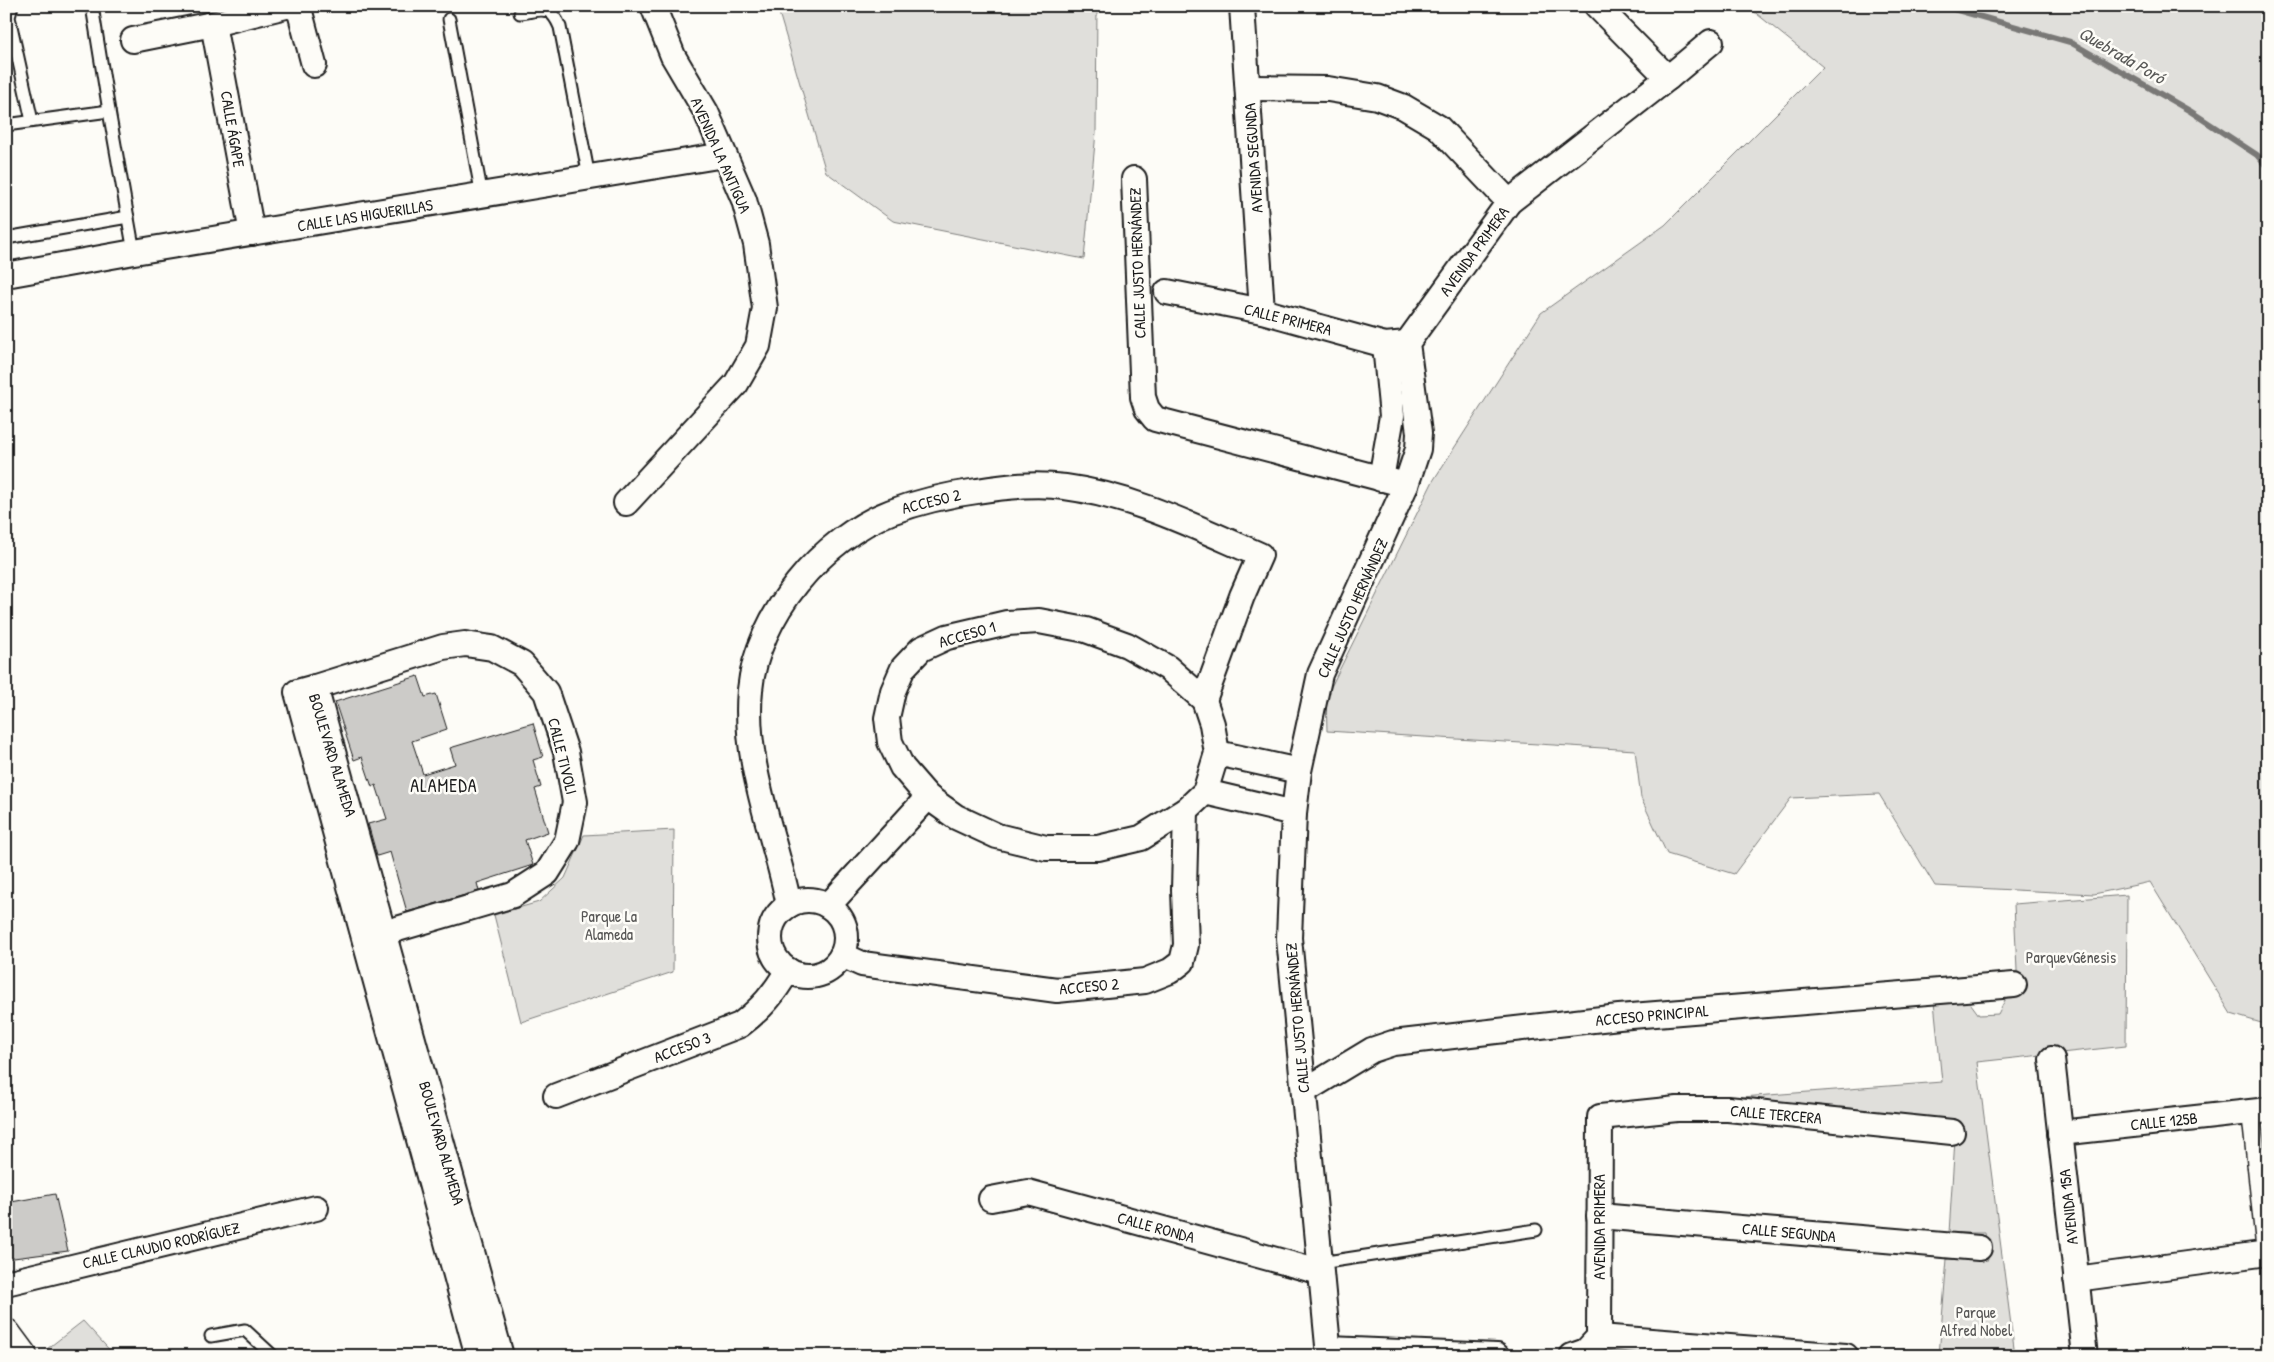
<svg xmlns="http://www.w3.org/2000/svg" width="2274" height="1362" font-family="'Patrick Hand',sans-serif">
  <style>
    .green { fill: #e0dfdb; stroke: #7e7e7c }
    .lines { fill: none; stroke-linecap: round; stroke-linejoin: round }
    .stream { stroke: #797876; stroke-width: 6 }
    .building { fill: #cccbc8; stroke: #1c1c1c }
    .service-casing { stroke: #1c1c1c; stroke-width: 15 }
    .pedestrian-casing { stroke: #1c1c1c; stroke-width: 21 }
    .minor-casing { stroke: #1c1c1c; stroke-width: 28 }
    .secondary-casing { stroke: #1c1c1c; stroke-width: 31 }
    .service { stroke: #fdfcf7; stroke-width: 11 }
    .pedestrian { stroke: #fdfcf7; stroke-width: 18 }
    .minor { stroke: #fdfcf7; stroke-width: 24 }
    .secondary { stroke: #fdfcf7; stroke-width: 28 }
    .labels { text-anchor: middle; dominant-baseline: central; stroke-width: 5; stroke-linejoin: round; paint-order: stroke }
    .street-label { font-size: 16px; fill: #1c1c1c; stroke: #fdfcf7 }
    .park-label { font-size: 16px; fill: #575655; stroke: #fdfcf7 }
    .water-label { font-size: 18px; font-style: italic; fill: #5a5a58; stroke: #fdfcf7 }
    .neighbourhood-label { font-size: 18px; letter-spacing: 1px; fill: #1c1c1c; stroke: #fdfcf7 }
  </style>
  <rect width="100%" height="100%" fill="#fdfcf7"/>
  <filter id="ink" filterUnits="userSpaceOnUse"><feTurbulence type="fractalNoise" baseFrequency=".02" numOctaves="2"/><feDisplacementMap in="SourceGraphic" scale="10" xChannelSelector="R" yChannelSelector="G"/><feConvolveMatrix kernelMatrix="1 2 1 2 8 2 1 2 1" color-interpolation-filters="sRGB"/></filter>
  <g filter="url(#ink)">
    <g class="green">
      <path d="M777,6h320l-1,126 -12,127 -191,-38 -67,-49z"/>
      <path d="M1747,6h521v1019l-37,-11 -81,-132 -56,12 -159,-8 -56,-92 -88,4 -57,76 -67,-20 -26,-56 -6,-48 -308,-19 -1,-34 107,-216 108,-168 124,-88 158,-158z"/>
      <path d="M674,830l-1,142 -152,50 -27,-107 45,-13 26,-24 19,-43z"/>
      <path d="M2127,895l-1,151 -149,16 38,294 -76,-1 8,-96 41,1 -3,-27h-36l7,-110 -254,-23 240,-18 -8,-80 34,-2 11,15 19,-1 7,-14 13,-7 -4,-89z"/>
      <path d="M83,1321l32,35h-63l-5,-7z"/>
    </g>
    <g class="lines">
      <path class="stream" d="M1943,6l127,36 120,69 67,44 11,13"/>
    </g>
    <g class="building">
      <path d="M418,676l7,21 11,-3 11,35 -35,12 11,33 32,-10 -5,-16 83,-25 10,34 -10,3 8,27 -6,2 13,43 -23,8 8,25 -56,18 2,8 -72,21 -17,-60 -13,4 -9,-32 19,-5 -11,-34 -4,2 -10,-30 -8,3 -19,-58z"/>
      <path d="M55,1194l13,57 -62,8v-56z"/>
    </g>
    <g class="lines">
      <defs>
        <g id="service">
          <path d="M12,6l-3,11 23,104"/>
          <path d="M92,6l17,105"/>
          <path d="M520,13c22,-3 30,-9 40,14l29,150"/>
          <path d="M449,19l33,177"/>
          <path d="M6,125l103,-14 25,141"/>
          <path d="M6,238l122,-21"/>
          <path d="M1320,1263l216,-33"/>
          <path d="M211,1336l34,-6 28,26"/>
        </g>
        <path id="pedestrian" d="M2251,1112l15,141"/>
        <g id="minor">
          <path d="M288,6l6,1 6,5 14,53"/>
          <path d="M1242,6l20,305"/>
          <path d="M1597,6l71,72"/>
          <path d="M213,24l39,209"/>
          <path d="M133,40l80,-16 73,-18"/>
          <path d="M1249,88l79,1 49,8 27,10 34,20 71,75"/>
          <path d="M1134,179l9,218 4,12 8,10 251,66"/>
          <path d="M6,275l128,-23 590,-97"/>
          <path d="M1167,292l95,19 123,34 22,-2"/>
          <path d="M1381,479l11,-63 -7,-71"/>
          <path d="M626,503l110,-119 22,-38 7,-38 -9,-64 -12,-44 -38,-88 -33,-56 -20,-50"/>
          <path d="M1039,621l47,9 41,15 41,23 36,32 8,24 5,29 -12,39 -19,18 -45,28 -43,10h-52l-49,-12 -41,-19 -28,-20 -26,-30 -12,-25 -3,-24 6,-27 10,-23 18,-19 26,-12 60,-14z"/>
          <path d="M315,687l128,-40 22,-3 27,4 30,16 24,28 20,60 9,50 -8,39 -20,32 -34,22 -143,42"/>
          <path d="M1217,753l82,18"/>
          <path d="M1205,792l89,21"/>
          <circle cx="808" cy="938" r="38"/>
          <path d="M789,905c-14,-71 -46,-141 -39,-215 7,-74 72,-152 141,-178 27,-10 57,-17 86,-21 30,-5 58,-8 88,-4 69,9 132,41 195,68l-18,41 -38,104"/>
          <path d="M828,906l100,-109"/>
          <path d="M842,955l20,9 195,26 88,-9 25,-10 12,-9 4,-17 -2,-55 2,-80"/>
          <path d="M2052,1059l33,297"/>
          <path d="M1304,1091l68,-41 21,-7 226,-26 395,-32"/>
          <path d="M556,1096l184,-71c22,-17 34,-31 48,-55"/>
          <path d="M2060,1133l208,-23"/>
          <path d="M991,1199l37,-7 292,80"/>
          <path d="M1599,1216l380,32"/>
          <path d="M2076,1279l192,-26"/>
          <path d="M6,1283l310,-75"/>
          <path d="M1599,1337l1,-220 77,-8h51l224,23"/>
          <path d="M1329,1349l168,7"/>
          <path d="M478,1356l-181,-664 18,-5 186,669"/>
          <path d="M1329,1356l-40,-418 5,-125 5,-42 21,-97 86,-189 12,-36 1,-16 -12,-90 102,-141 159,-124 43,-36"/>
          <path d="M1572,1356l14,-5 13,-14 247,19"/>
        </g>
        <path id="secondary" d="M6,1333l17,23"/>
      </defs>
      <use href="#service" class="service-casing"/>
      <use href="#pedestrian" class="pedestrian-casing"/>
      <use href="#minor" class="minor-casing"/>
      <use href="#secondary" class="secondary-casing"/>
      <use href="#service" class="service"/>
      <use href="#pedestrian" class="pedestrian"/>
      <use href="#minor" class="minor"/>
      <use href="#secondary" class="secondary"/>
    </g>
  </g>
  <g class="labels">
    <g class="street-label">
      <text transform="translate(233 129) rotate(80)">CALLE ÁGAPE</text>
      <text transform="translate(721 155) rotate(66)">AVENIDA LA ANTIGUA</text>
      <text transform="translate(1253 158) rotate(-94)">AVENIDA SEGUNDA</text>
      <text transform="translate(365 215) rotate(-9)">CALLE LAS HIGUERILLAS</text>
      <text transform="translate(1474 251) rotate(-54)">AVENIDA PRIMERA</text>
      <text transform="translate(1137 263) rotate(-92)">CALLE JUSTO HERNÁNDEZ</text>
      <text transform="translate(1288 319) rotate(14)">CALLE PRIMERA</text>
      <text transform="translate(931 501) rotate(-14)">ACCESO 2</text>
      <text transform="translate(1352 608) rotate(-66)">CALLE JUSTO HERNÁNDEZ</text>
      <text transform="translate(967 634) rotate(-16)">ACCESO 1</text>
      <text transform="translate(333 755) rotate(73)">BOULEVARD ALAMEDA</text>
      <text transform="translate(563 756) rotate(76)">CALLE TIVOLI</text>
      <text transform="translate(1089 986) rotate(-5)">ACCESO 2</text>
      <text transform="translate(1652 1015) rotate(-5)">ACCESO PRINCIPAL</text>
      <text transform="translate(1297 1018) rotate(-95)">CALLE JUSTO HERNÁNDEZ</text>
      <text transform="translate(682 1047) rotate(-21)">ACCESO 3</text>
      <text transform="translate(1776 1114) rotate(5)">CALLE TERCERA</text>
      <text transform="translate(2164 1121) rotate(-6)">CALLE 125B</text>
      <text transform="translate(442 1143) rotate(74)">BOULEVARD ALAMEDA</text>
      <text transform="translate(2068 1207) rotate(-96)">AVENIDA 15A</text>
      <text transform="translate(1156 1227) rotate(15)">CALLE RONDA</text>
      <text transform="translate(1599 1227) rotate(-90)">AVENIDA PRIMERA</text>
      <text transform="translate(1789 1232) rotate(5)">CALLE SEGUNDA</text>
      <text transform="translate(161 1245) rotate(-13)">CALLE CLAUDIO RODRÍGUEZ</text>
    </g>
    <g class="park-label">
      <text x="609" y="916">Parque La<tspan x="609" dy="18">Alameda</tspan></text>
      <text x="2071" y="957">ParquevGénesis</text>
      <text x="1976" y="1312">Parque<tspan x="1976" dy="18">Alfred Nobel</tspan></text>
    </g>
    <g class="water-label">
      <text transform="translate(2122 55) rotate(30)">Quebrada Poró</text>
    </g>
    <g class="neighbourhood-label">
      <text x="444" y="785">ALAMEDA</text>
    </g>
  </g>
  <rect width="2274" height="1362" fill="none" stroke="#fdfcf7" stroke-width="25"/>
  <rect x="12" y="12" width="2249" height="1337" fill="none" stroke="#1c1c1c" stroke-width="2" filter="url(#ink)"/>
</svg>
